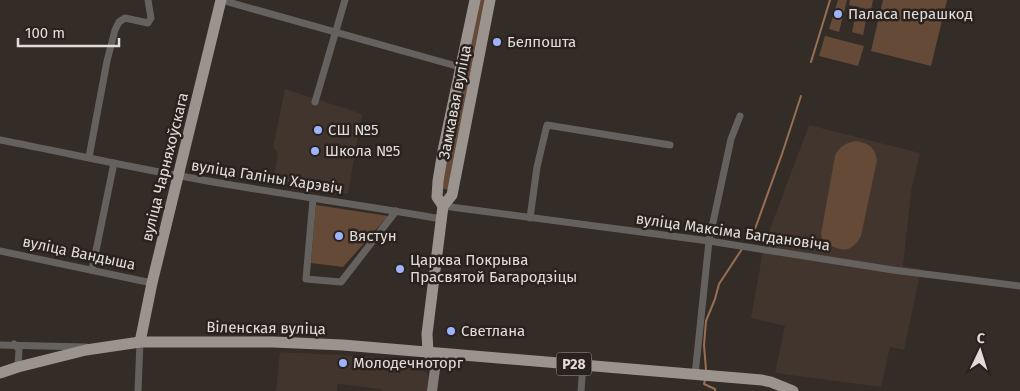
<svg xmlns="http://www.w3.org/2000/svg" width="1020" height="391" font-family="'Fira Sans',sans-serif">
  <style>
    .built { fill: #42352e }
    .green { fill: #654a37 }
    .lines { fill: none; stroke-linecap: round; stroke-linejoin: round }
    .stream { stroke: #986f53; stroke-width: 2 }
    .street { stroke: #65615e; stroke-width: 7 }
    .secondary { stroke: #837d7a; stroke-width: 10 }
    .primary { stroke: #9b938e; stroke-width: 11 }
    .poi-dot { fill: #9db4fd; stroke: #29221e; stroke-width: 2 }
    .labels { text-anchor: middle; dominant-baseline: central; stroke-width: 5; stroke-linejoin: round; paint-order: stroke }
    .shield { fill: #29221e; stroke: #aaa5a2; stroke-width: 1 }
    .shield-label { font-size: 14px; font-weight: bold; fill: #e2ddda }
    .poi-label { font-size: 15px; fill: #e2ddda; stroke: #29221e; text-anchor: start }
    .street-label { font-size: 15px; fill: #e2ddda; stroke: #29221e }
  </style>
  <rect width="100%" height="100%" fill="#332c27"/>
  <g class="built">
    <path d="M285,89l77,25 -14,80 -75,-13 5,-27 -5,-7z"/>
    <path d="M809,125l111,28 -9,39 -8,74 18,3 -17,81 -14,-3 -9,40 -106,-14 10,-47 -34,-8 13,-73z"/>
    <path d="M280,352l133,7 16,17 -2,15h-46v-2l-43,-5 -1,7h-61z"/>
  </g>
  <g class="green">
    <path d="M478,0h10l-39,190 -10,-2z"/>
    <path d="M838,0h9l-8,32 -10,-3z"/>
    <path d="M850,0h23l-2,10 -22,-5z"/>
    <path d="M883,0h64l-16,66 -60,-15z"/>
    <path d="M857,9l11,2 -5,24 -11,-3z"/>
    <path d="M825,36l39,10 -6,20 -39,-10z"/>
    <path d="M856,141c13,3 18,5 21,19l-16,76c-10,20 -26,15 -39,2l-1,-4 14,-78c4,-10 11,-13 21,-15z"/>
    <path d="M316,205l72,11 -45,51 -32,-4z"/>
  </g>
  <g class="lines">
    <g class="stream">
      <path d="M811,62l19,-62"/>
      <path d="M751,240l31,-86 19,-58"/>
      <path d="M706,370l-2,-25 2,-24 9,-22 4,-15 23,-35"/>
      <path d="M705,380l-1,4 11,5v2"/>
    </g>
    <g class="street">
      <path d="M221,0l239,67"/>
      <path d="M315,102l30,-102"/>
      <path d="M0,140c62,12 124,26 186,37 85,16 170,27 255,42"/>
      <path d="M89,157l18,-96 8,-31 4,-8 6,-4 23,5 3,-5 -3,-18"/>
      <path d="M313,199l-7,80 35,3 55,-71"/>
      <path d="M443,206l266,35 184,29 127,16"/>
      <path d="M530,218l7,-51 10,-42 123,20"/>
      <path d="M0,251l152,32"/>
      <path d="M92,270l22,-107"/>
      <path d="M14,344l5,5 -1,18"/>
      <path d="M0,345l86,2"/>
      <path d="M695,375l14,-134 22,-102 9,-23"/>
      <path d="M138,391l2,-49"/>
      <path d="M581,391l2,-27"/>
    </g>
    <path class="secondary" d="M428,352l7,17 -3,22"/>
    <g class="primary">
      <path d="M443,206l-6,-9 1,-16 5,-30 32,-151"/>
      <path d="M140,342l12,-59 69,-283"/>
      <path d="M428,352l-1,-18 16,-128 9,-11 38,-195"/>
      <path d="M0,373l18,-6 68,-17 54,-8h133l70,3 419,35 9,2 22,9"/>
    </g>
  </g>
  <g class="poi-dot">
    <circle cx="838" cy="14" r="5"/>
    <circle cx="497" cy="42" r="5"/>
    <circle cx="318" cy="130" r="5"/>
    <circle cx="315" cy="151" r="5"/>
    <circle cx="339" cy="236" r="5"/>
    <circle cx="400" cy="269" r="5"/>
    <circle cx="451" cy="331" r="5"/>
    <circle cx="343" cy="363" r="5"/>
  </g>
  <g class="labels">
    <rect class="shield" x="556.5" y="352.5" width="35" height="23" rx="4"/>
    <g class="shield-label">
      <text x="574" y="364">Р28</text>
    </g>
    <g class="poi-label">
      <text x="848" y="14">Паласа перашкод</text>
      <text x="507" y="42">Белпошта</text>
      <text x="328" y="130">СШ №5</text>
      <text x="325" y="151">Школа №5</text>
      <text x="349" y="236">Вястун</text>
      <text x="410" y="260">Царква Покрыва<tspan x="410" dy="17">Прасвятой Багародзіцы</tspan></text>
      <text x="461" y="331">Светлана</text>
      <text x="353" y="363">Молодечноторг</text>
    </g>
    <g class="street-label">
      <text transform="translate(455 102) rotate(-79)">Замкавая вуліца</text>
      <text transform="translate(165 167) rotate(-76)">вуліца Чарняхоўскага</text>
      <text transform="translate(267 177) rotate(9)">вуліца Галіны Харэвіч</text>
      <text transform="translate(733 232) rotate(8)">вуліца Максіма Багдановіча</text>
      <text transform="translate(79 253) rotate(12)">вуліца Вандыша</text>
      <text transform="translate(266 328) rotate(1)">Віленская вуліца</text>
    </g>
  </g>
  <g transform="translate(980 351) rotate(4)" stroke="#29221e" stroke-width="4" paint-order="stroke">
  <path d="M0-4L9 19L0 12L-9 19Z" fill="#e2ddda"/>
  <text y="-8" font-size="14" font-weight="bold" text-anchor="middle" fill="#e2ddda">С</text>
  </g>
  <path d="M18 38v8h101v-8" fill="none" stroke="#e2ddda" stroke-width="2.5"/>
  <text x="25" y="38" font-size="15" fill="#e2ddda" stroke="#29221e" stroke-width="4" paint-order="stroke">100 m</text>
</svg>
